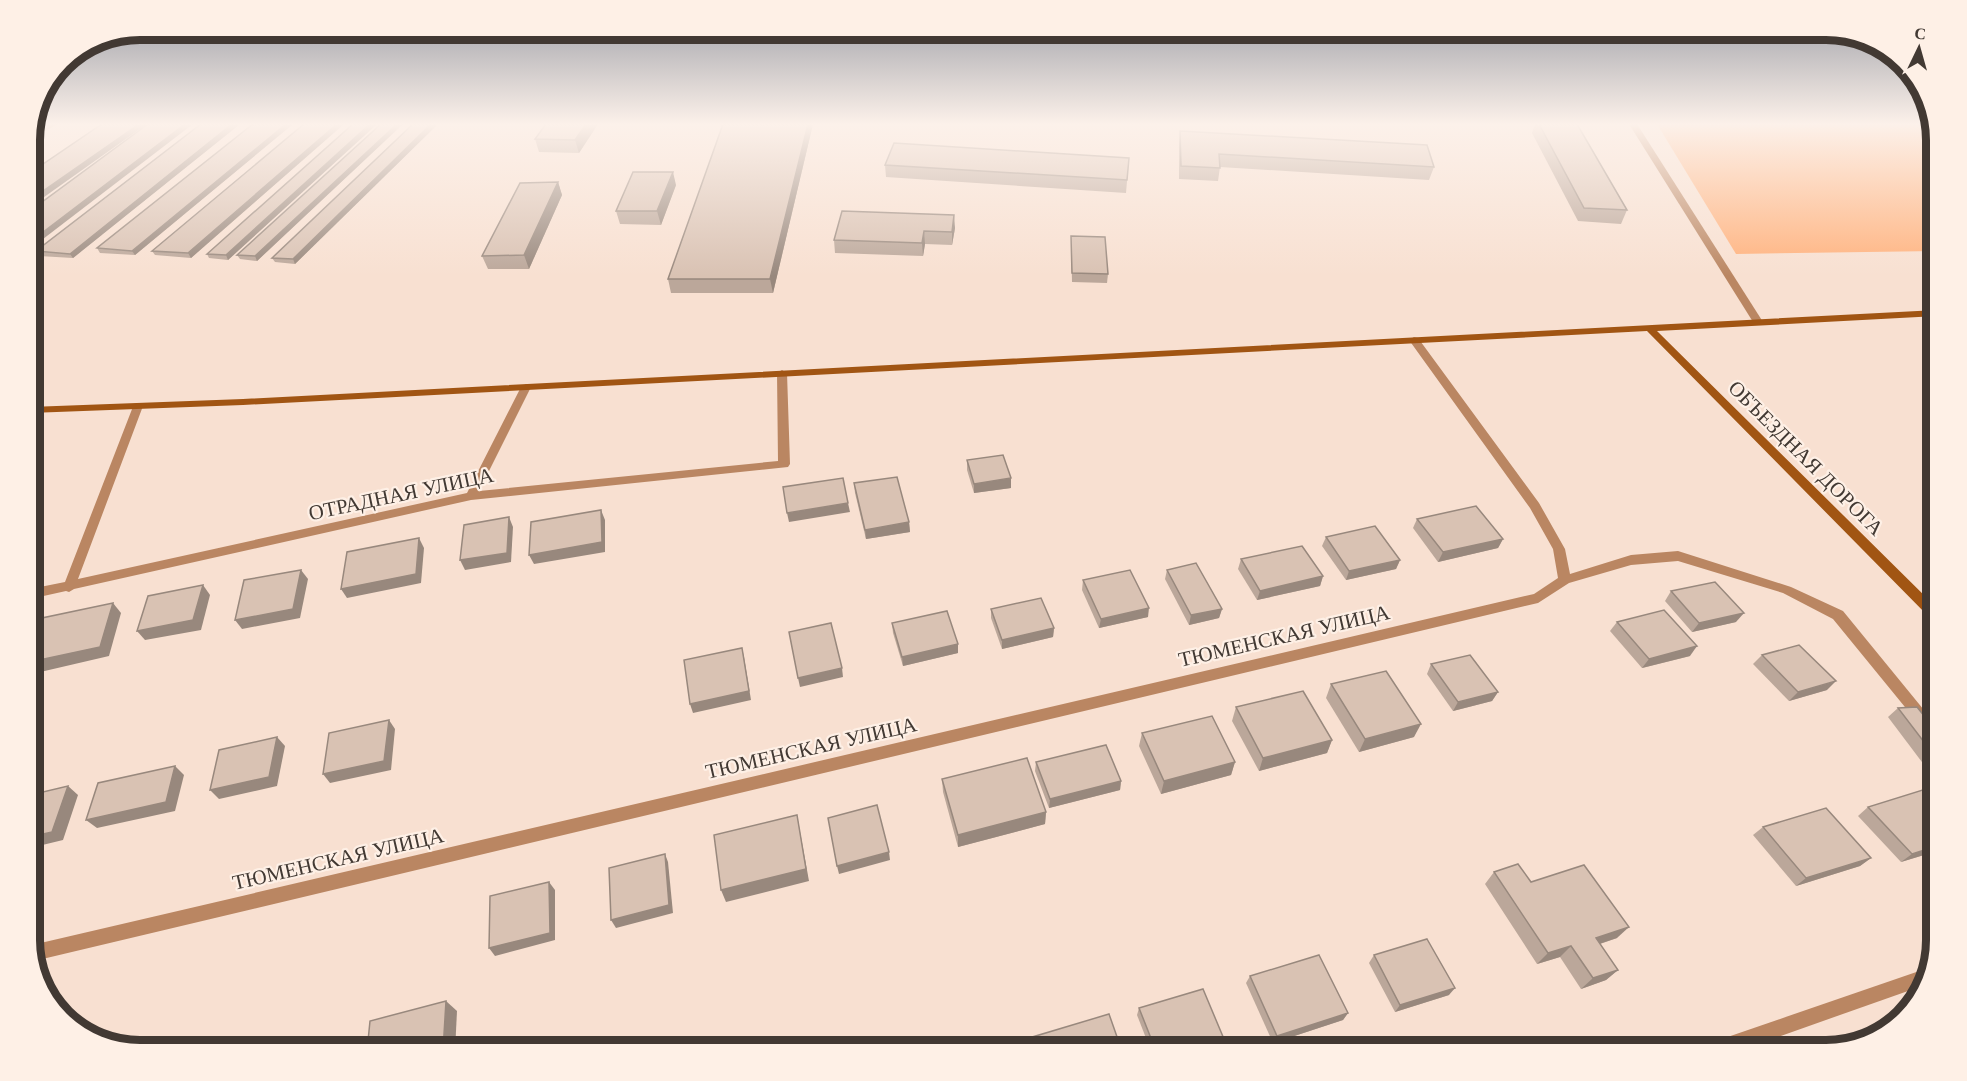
<svg xmlns="http://www.w3.org/2000/svg" width="1967" height="1081" font-family="'Times New Roman',serif">
  <style>
    .green { fill: #ffb17c }
    .lines { fill: none; stroke-linecap: round; stroke-linejoin: round }
    .minor { fill: #ba8662; fill-rule: evenodd }
    .tertiary { fill: #ba8662; fill-rule: evenodd }
    .secondary { fill: #a15513; fill-rule: evenodd }
    .wall { fill: #bba79a }
    .shaded-wall { fill: #98887d }
    .building { fill: #d9c2b3; stroke: #98887d; stroke-width: 1.5 }
    .labels { text-anchor: middle; dominant-baseline: central; stroke-width: 4.5; stroke-linejoin: round; paint-order: stroke }
    .street-label { font-size: 21px; fill: #423933; stroke: #fef0e6 }
    .rim { fill: none; stroke: #423933; stroke-width: 8 }
  </style>
  <rect width="100%" height="100%" fill="#f8e0d1"/>
  <path class="green" d="M1657,124h277l3,10v117l-201,3z"/>
  <g class="lines">
    <g class="minor">
      <path d="M48,124h10l-28,15v-5z"/>
      <path d="M1414,337l4,1 121,165 26,46 5,25 61,-19 47,-4 113,36 52,24 85,104 2,4 -2,4 -5,2 -5,-2 -85,-104 -50,-26 -105,-32 -47,4 -62,18 -31,20 -1504,358 -4,-14 2,-2 1502,-351 24,-16 -5,-29 -23,-41 -121,-168z"/>
      <path d="M782,370l5,3 3,91 -2,3 -317,33 -397,89 -5,3 -3,-1 -36,8v-10l35,-7 69,-178 4,-1 5,3 -65,173 389,-86 54,-106 5,-3 5,3 -52,104 299,-30 -1,-88z"/>
      <path d="M1928,968h2l-5,17 -187,66h-34l3,-6 6,-3z"/>
    </g>
    <path class="tertiary" d="M1629,124h8l126,198 -2,2 -3,1 -5,-3z"/>
    <path class="secondary" d="M1937,310v6l-280,15 280,277v13l-5,-1 -285,-289 -1404,74 -213,8v-6l213,-8z"/>
  </g>
  <g class="wall">
    <path d="M201,124h39l-167,134 -34,-2 -3,-5z"/>
    <path d="M253,124h40l-158,131 -35,-2 -3,-5z"/>
    <path d="M304,124h40l-153,134 -36,-3 -3,-4z"/>
    <path d="M353,124h24l-149,136 -19,-2 -2,-4z"/>
    <path d="M381,124h22l-146,137 -17,-2 -3,-4z"/>
    <path d="M413,124h25l-143,140 -20,-2 -3,-4z"/>
    <path d="M546,124h52l-19,29 -40,-1 -4,-13z"/>
    <path d="M723,124h90l-40,169h-102l-3,-14z"/>
    <path d="M1535,124h42l50,86 -6,14 -43,-3 -46,-88z"/>
    <path d="M1180,131l254,36 -5,13 -209,-13 -2,14 -39,-2v-35z"/>
    <path d="M1129,158l-3,35 -240,-16 -1,-12z"/>
    <path d="M558,182l4,13 -33,74h-41l-6,-13z"/>
    <path d="M676,185l-15,40 -41,-1 -4,-13z"/>
    <path d="M955,228l-3,17 -27,-1 -2,12 -88,-3 -1,-13z"/>
    <path d="M1071,236l37,38 -1,9 -35,-1z"/>
    <path d="M967,460l44,28 -37,5 -7,-23z"/>
    <path d="M854,483l55,39 1,10 -44,7 -11,-46z"/>
    <path d="M1417,519l86,20 -5,9 -60,14 -25,-34z"/>
    <path d="M1326,537l74,23 -4,9 -50,11 -24,-34z"/>
    <path d="M1241,559l82,17 -3,10 -63,14 -19,-31z"/>
    <path d="M1167,570l55,39 -3,9 -30,7 -24,-46z"/>
    <path d="M1083,580l65,37 -49,11 -17,-38z"/>
    <path d="M1671,591l65,31 -44,10 -27,-31z"/>
    <path d="M991,609l63,19 -1,9 -51,12 -11,-31z"/>
    <path d="M1617,622l73,34 -48,12 -32,-37z"/>
    <path d="M892,623l66,30 -55,13 -10,-33z"/>
    <path d="M1762,655l65,35 -38,11 -36,-37z"/>
    <path d="M1431,664l67,28 -6,9 -39,10 -26,-37z"/>
    <path d="M1331,684l83,53 -55,15 -33,-54z"/>
    <path d="M1236,707l96,33 -5,13 -68,18 -27,-50z"/>
    <path d="M1898,708l39,24v50l-49,-65z"/>
    <path d="M1142,733l93,29 -4,13 -70,19 -22,-48z"/>
    <path d="M1036,762l85,19 -1,9 -71,18 -14,-37z"/>
    <path d="M942,779l104,33 -1,12 -87,23 -15,-55z"/>
    <path d="M1868,807l69,44 -36,11 -43,-46z"/>
    <path d="M1763,827l108,31 -11,8 -64,20 -43,-51z"/>
    <path d="M1494,872l37,10 86,56 -17,6 18,26 -12,10 -25,9 -21,-32 -23,7 -52,-80z"/>
    <path d="M1374,955l75,40 -54,17 -26,-49z"/>
    <path d="M1250,976l98,37 -5,7 -70,23 -27,-60z"/>
    <path d="M1139,1008l90,43h-78l-14,-36z"/>
  </g>
  <g class="shaded-wall">
    <path d="M139,124h8l-117,83v-7z"/>
    <path d="M185,124h8l-163,125v-7z"/>
    <path d="M232,124h8l-167,134 -3,-4z"/>
    <path d="M286,124h7l-158,131 -3,-4z"/>
    <path d="M337,124h7l-153,134 -3,-5z"/>
    <path d="M370,124h7l-149,136 -2,-5z"/>
    <path d="M397,124h6l-146,137 -2,-5z"/>
    <path d="M431,124h7l-143,140 -2,-5z"/>
    <path d="M586,124h12l-19,29 -4,-13z"/>
    <path d="M808,124h5l-40,169 -3,-14z"/>
    <path d="M673,172l3,13 -15,40 -4,-14z"/>
    <path d="M558,182l4,13 -33,74 -5,-14z"/>
    <path d="M954,215l1,13 -3,17v-13z"/>
    <path d="M924,231l1,13 -2,12 -1,-13z"/>
    <path d="M1011,478v10l-37,5v-9z"/>
    <path d="M848,503l2,9 -61,10 -2,-9z"/>
    <path d="M601,510l4,10v32l-71,12 -5,-9z"/>
    <path d="M509,517l4,10 -2,35 -46,8 -5,-10z"/>
    <path d="M909,522l1,10 -44,7 -1,-9z"/>
    <path d="M419,538l5,10 -3,35 -74,15 -6,-9z"/>
    <path d="M1503,539l-5,9 -60,14 5,-10z"/>
    <path d="M1400,560l-4,9 -50,11 3,-9z"/>
    <path d="M301,570l7,9 -8,39 -58,11 -7,-9z"/>
    <path d="M1323,576l-3,10 -63,14 3,-9z"/>
    <path d="M203,585l7,10 -9,35 -56,10 -8,-9z"/>
    <path d="M113,603l8,10 -12,43 -73,17 -6,-6v-5z"/>
    <path d="M1149,608l-1,9 -49,11 2,-9z"/>
    <path d="M1222,609l-3,9 -30,7 2,-10z"/>
    <path d="M1744,613l-8,9 -44,10 7,-9z"/>
    <path d="M1054,628l-1,9 -51,12v-9z"/>
    <path d="M958,644v9l-55,13 -1,-9z"/>
    <path d="M1697,646l-7,10 -48,12 7,-9z"/>
    <path d="M742,648l2,9 7,43 -58,13 -3,-9z"/>
    <path d="M842,668l1,9 -43,10 -2,-9z"/>
    <path d="M1836,681l-9,9 -38,11 9,-9z"/>
    <path d="M1498,692l-6,9 -39,10 5,-9z"/>
    <path d="M389,720l6,9 -4,41 -61,13 -7,-9z"/>
    <path d="M1421,724l-7,13 -55,15 6,-13z"/>
    <path d="M277,737l8,9 -8,40 -58,13 -9,-9z"/>
    <path d="M1332,740l-5,13 -68,18 4,-13z"/>
    <path d="M1235,762l-4,13 -70,19 3,-13z"/>
    <path d="M175,766l9,9 -9,36 -78,17 -11,-8z"/>
    <path d="M1121,781l-1,9 -71,18 1,-9z"/>
    <path d="M68,786l10,9 -15,45 -33,8v-11z"/>
    <path d="M1046,812l-1,12 -87,23v-12z"/>
    <path d="M797,815l12,66 -83,21 -5,-12z"/>
    <path d="M1937,846v5l-36,11 11,-8z"/>
    <path d="M889,852l1,8 -51,14 -2,-8z"/>
    <path d="M665,854l3,8 5,51 -57,15 -5,-8z"/>
    <path d="M1871,858l-11,8 -64,20 10,-8z"/>
    <path d="M549,882l6,8v50l-60,16 -6,-8z"/>
    <path d="M1629,927l-12,11 -33,11 12,-11z"/>
    <path d="M1571,946l-11,11 -23,7 11,-11z"/>
    <path d="M1618,970l-12,10 -25,9 12,-11z"/>
    <path d="M1455,988l-6,7 -54,17 5,-7z"/>
    <path d="M446,1001l11,10 -2,40h-12z"/>
    <path d="M1348,1013l-5,7 -70,23 4,-7z"/>
  </g>
  <g class="building">
    <path d="M102,124h37l-109,76v-27z"/>
    <path d="M148,124h37l-155,118v-31z"/>
    <path d="M201,124h31l-162,130 -34,-3z"/>
    <path d="M253,124h33l-154,127 -35,-3z"/>
    <path d="M304,124h33l-149,129 -36,-2z"/>
    <path d="M353,124h17l-144,131 -19,-1z"/>
    <path d="M381,124h16l-142,132 -18,-1z"/>
    <path d="M413,124h18l-138,135 -21,-1z"/>
    <path d="M546,124h40l-11,16 -40,-1z"/>
    <path d="M723,124h85l-38,155h-102z"/>
    <path d="M1539,124h38l50,86 -43,-2z"/>
    <path d="M1180,131l247,14 7,22 -215,-13 1,14 -39,-2z"/>
    <path d="M894,143l235,15 -2,22 -242,-15z"/>
    <path d="M633,172h40l-16,39h-41z"/>
    <path d="M558,182l-34,73 -42,1 38,-73z"/>
    <path d="M842,211l112,4 -2,17 -28,-1 -2,12 -88,-3z"/>
    <path d="M1071,236l34,1 3,37 -36,-1z"/>
    <path d="M1003,455l8,23 -37,6 -7,-24z"/>
    <path d="M897,477l12,45 -44,8 -11,-47z"/>
    <path d="M843,478l5,25 -61,10 -4,-26z"/>
    <path d="M1476,506l27,33 -60,13 -26,-33z"/>
    <path d="M601,510l1,32 -73,13 2,-33z"/>
    <path d="M509,517l-2,36 -47,7 4,-35z"/>
    <path d="M1375,526l25,34 -51,11 -23,-34z"/>
    <path d="M419,538l-3,36 -75,15 6,-37z"/>
    <path d="M1302,546l21,30 -63,15 -19,-32z"/>
    <path d="M1196,563l26,46 -31,6 -24,-45z"/>
    <path d="M301,570l-8,39 -58,11 9,-40z"/>
    <path d="M1130,570l19,38 -48,11 -18,-39z"/>
    <path d="M1715,582l29,31 -45,10 -28,-32z"/>
    <path d="M203,585l-10,35 -56,11 11,-35z"/>
    <path d="M1041,598l13,30 -52,12 -11,-31z"/>
    <path d="M113,603l-13,44 -70,15v-10l12,-34z"/>
    <path d="M1664,610l33,36 -48,13 -32,-37z"/>
    <path d="M947,611l11,33 -56,13 -10,-34z"/>
    <path d="M831,623l11,45 -44,10 -9,-46z"/>
    <path d="M1799,645l37,36 -38,11 -36,-37z"/>
    <path d="M742,648l7,43 -59,13 -6,-44z"/>
    <path d="M1470,655l28,37 -40,10 -27,-38z"/>
    <path d="M1386,671l35,53 -56,15 -34,-55z"/>
    <path d="M1303,691l29,49 -69,18 -27,-51z"/>
    <path d="M1917,707l20,25v27l-39,-51z"/>
    <path d="M1212,716l23,46 -71,19 -22,-48z"/>
    <path d="M389,720l-5,41 -61,13 6,-41z"/>
    <path d="M277,737l-8,40 -59,13 9,-40z"/>
    <path d="M1106,745l15,36 -71,18 -14,-37z"/>
    <path d="M1027,758l19,54 -88,23 -16,-56z"/>
    <path d="M175,766l-9,36 -80,18 12,-37z"/>
    <path d="M68,786l-16,46 -22,5v-42z"/>
    <path d="M1929,788l8,9v49l-25,8 -44,-47z"/>
    <path d="M877,805l12,47 -52,14 -9,-48z"/>
    <path d="M1826,808l45,50 -65,20 -43,-51z"/>
    <path d="M797,815l9,54 -85,21 -7,-55z"/>
    <path d="M665,854l4,51 -58,15 -2,-52z"/>
    <path d="M1518,864l13,18 53,-17 45,62 -33,11 22,32 -25,8 -22,-32 -23,7 -54,-81z"/>
    <path d="M549,882l1,51 -61,15 1,-52z"/>
    <path d="M1427,939l28,49 -55,17 -26,-50z"/>
    <path d="M1319,955l29,58 -71,23 -27,-60z"/>
    <path d="M1203,989l26,62h-73l-17,-43z"/>
    <path d="M446,1001l-3,50h-76l3,-30z"/>
    <path d="M1109,1014l13,37h-111l-2,-7z"/>
  </g>
  <linearGradient id="sky" x2="0" y2="1"><stop stop-color="#9a9ca4"/><stop offset="0.45" stop-color="#fcf1ea"/><stop offset="1" stop-color="#fcf1ea" stop-opacity="0"/></linearGradient>
  <rect width="1967" height="276" fill="url(#sky)"/>
  <g class="labels">
    <g class="street-label">
      <text transform="translate(1806 458) rotate(45)">ОБЪЕЗДНАЯ ДОРОГА</text>
      <text transform="translate(401 494) rotate(-12)">ОТРАДНАЯ УЛИЦА</text>
      <text transform="translate(1284 636) rotate(-13)">ТЮМЕНСКАЯ УЛИЦА</text>
      <text transform="translate(811 748) rotate(-13)">ТЮМЕНСКАЯ УЛИЦА</text>
      <text transform="translate(338 859) rotate(-13)">ТЮМЕНСКАЯ УЛИЦА</text>
    </g>
  </g>
  <path d="M0 0H1967V1081H0ZM140 40H1826A100 100 0 0 1 1926 140V940A100 100 0 0 1 1826 1040H140A100 100 0 0 1 40 940V140A100 100 0 0 1 140 40Z" fill="#fef0e6" fill-rule="evenodd"/>
  <path class="rim" d="M140 40H1826A100 100 0 0 1 1926 140V940A100 100 0 0 1 1826 1040H140A100 100 0 0 1 40 940V140A100 100 0 0 1 140 40Z"/>
  <g transform="translate(1919 48) rotate(5)" stroke="#fef0e6" stroke-width="4.5" paint-order="stroke">
  <path d="M0-4.5L10 22L0 15L-10 22Z" fill="#423933"/>
  <text y="-9" font-size="16" font-weight="bold" text-anchor="middle" fill="#423933">С</text>
  </g>
</svg>
